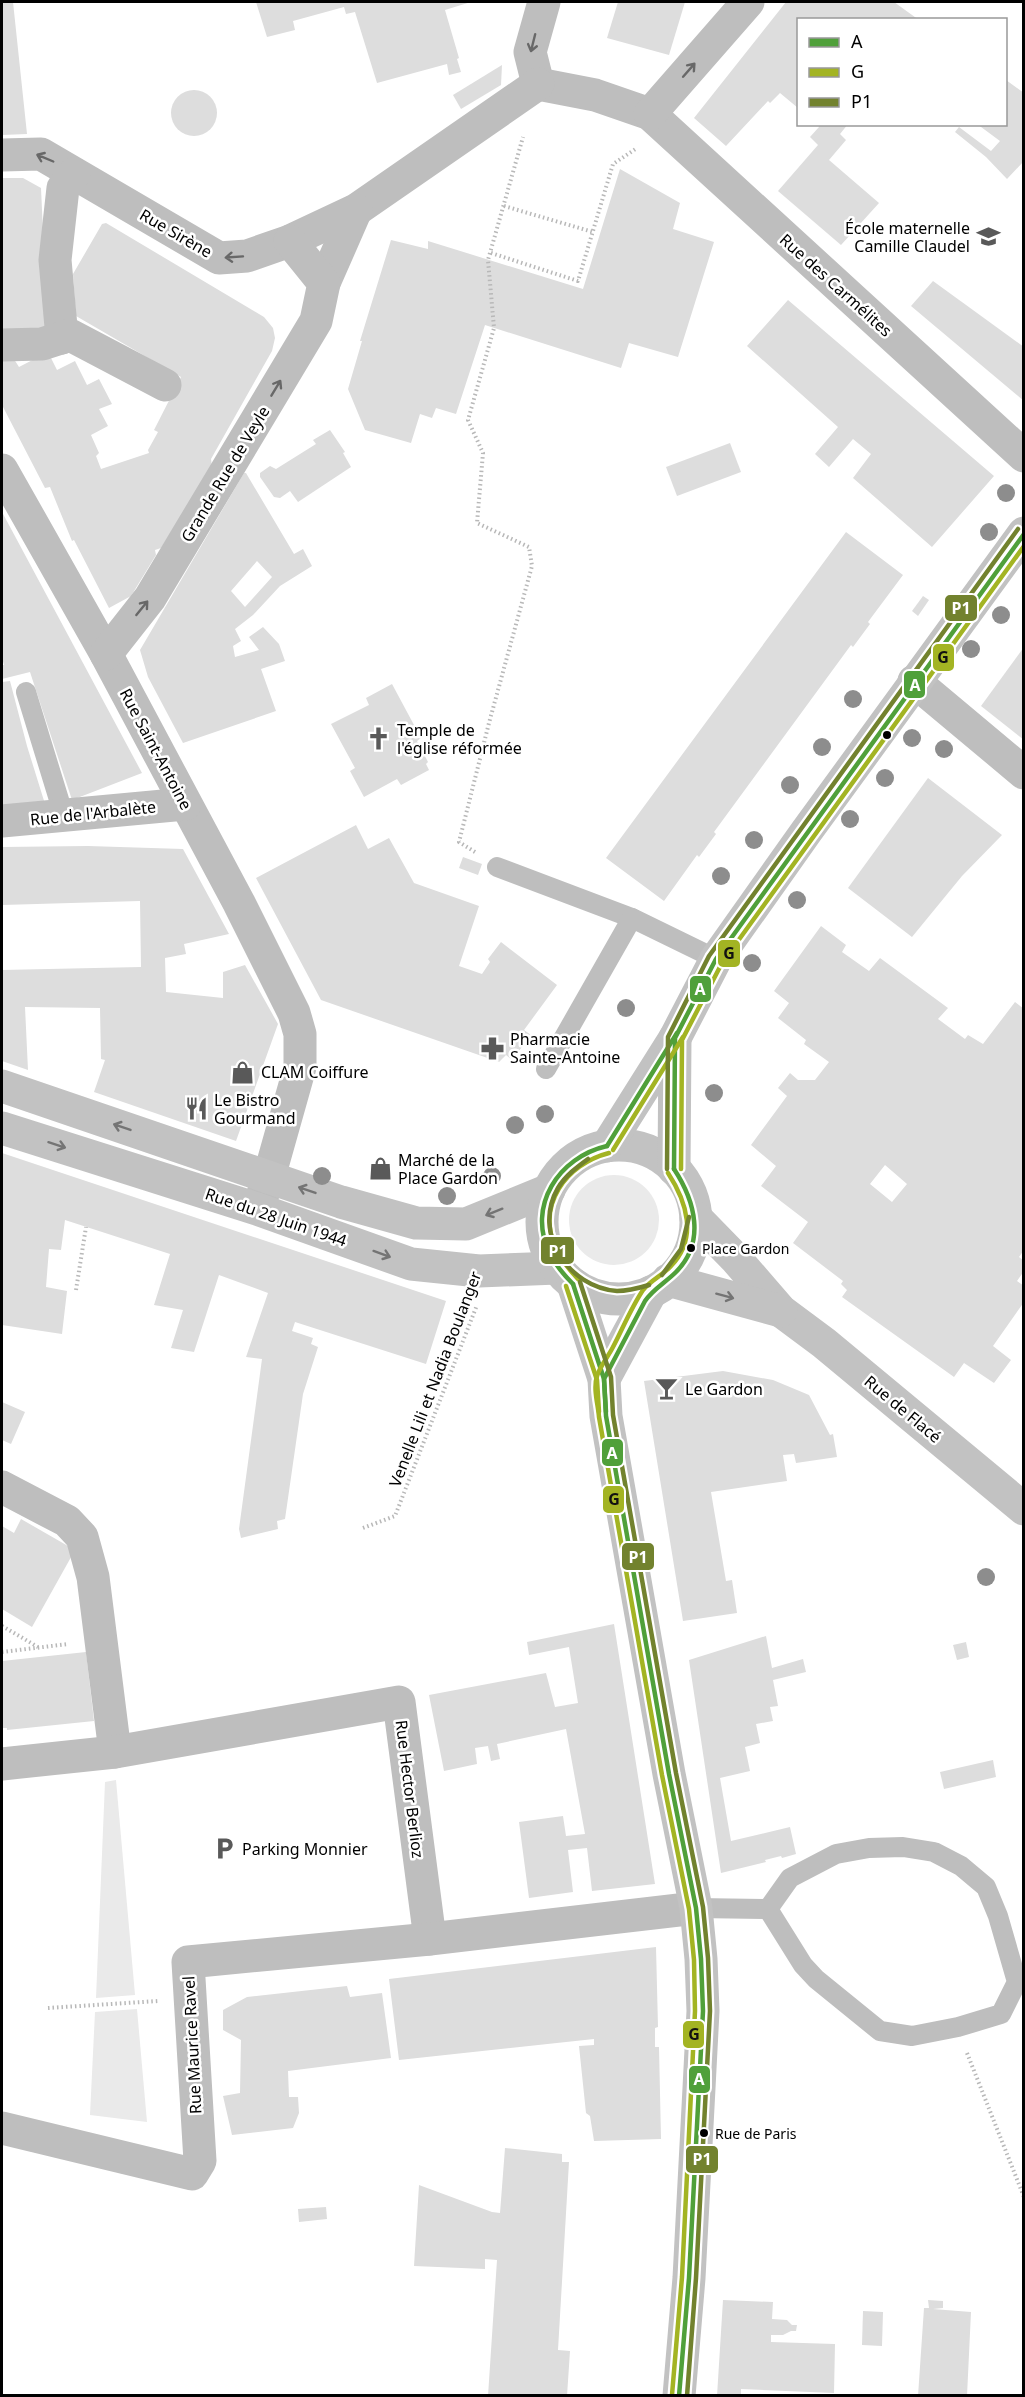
<svg xmlns="http://www.w3.org/2000/svg" width="1025" height="2397" font-family="'Noto Sans',sans-serif">
  <style>
    .green { fill: #eaeaea }
    .building { fill: #ddd; fill-rule: evenodd }
    .lines { fill: none; stroke-linecap: round; stroke-linejoin: round }
    .path { stroke: #b8b8b8; stroke-width: 4; stroke-dasharray: 1.5 3; stroke-linecap: butt }
    .lane { stroke: #bebebe; stroke-width: 20 }
    .street { stroke: #bebebe; stroke-width: 33 }
    .secondary { stroke: #c2c2c2; stroke-width: 33 }
    .bus-1-casing { stroke: #fff; stroke-width: 9 }
    .bus-2-casing { stroke: #fff; stroke-width: 9 }
    .bus-3-casing { stroke: #fff; stroke-width: 9 }
    .bus-1 { stroke: #50a03a; stroke-width: 4.5 }
    .bus-2 { stroke: #a3b423; stroke-width: 4.5 }
    .bus-3 { stroke: #72822e; stroke-width: 4.5 }
    .tree { fill: #8d8d8d }
    .oneway { stroke: #686868 }
    .oneway2 { stroke: #747474 }
    .bus-dot { fill: #000; stroke: #fff; stroke-width: 2 }
    .labels { text-anchor: middle; dominant-baseline: central; stroke-width: 5; stroke-linejoin: round; paint-order: stroke }
    .bus-label { font-size: 14px; fill: #000; stroke: #fff; text-anchor: start }
    .poi-label { font-size: 16px; fill: #000; stroke: #fff; text-anchor: start }
    .street-label { font-size: 16px; fill: #000; stroke: #fff }
    .line-badge { stroke: #fff; stroke-width: 2 }
    .badge-label { font-size: 16px; text-anchor: middle; font-weight: bold; fill: #fff }
    .pale-badge-label { font-size: 16px; text-anchor: middle; font-weight: bold; fill: #111 }
  </style>
  <rect width="100%" height="100%" fill="#fff"/>
  <g class="green">
    <circle cx="614" cy="1220" r="45"/>
    <path d="M116,1780l19,215 -39,3 9,-216z"/>
    <path d="M137,2009l10,113 -57,-7 5,-103z"/>
  </g>
  <g class="building">
    <path d="M2,2h11l14,132 -25,1v-55h1z"/>
    <path d="M256,2h215l-26,8 14,48 -2,1 4,13 -12,3 -2,-11 -70,19 -22,-71 -9,2 -2,-7 -51,14 2,9 -28,7z"/>
    <path d="M618,2h67l-16,53 -62,-17z"/>
    <path d="M786,2h108l25,18h-121v88l-18,-15 -10,10 -2,-2 -42,45 -32,-28z"/>
    <path d="M502,65l-1,20 -40,24 -8,-14z"/>
    <path d="M1006,80l18,13v68l-17,18 -21,-22 -31,-25 4,-5 32,24 9,-10 -23,-17h29z"/>
    <circle cx="194" cy="113" r="23"/>
    <path d="M817,124h31l-8,10 6,6 -17,20 50,43 -38,42 -63,-54 40,-46 -8,-8 9,-10z"/>
    <path d="M620,169l60,34 -7,26 41,13 -36,115 -49,-14 -8,25 -136,-43 -29,89 -20,-6 -4,10 -12,-4 -9,29 -46,-13 -17,-41 14,-48h-2l31,-101 37,9v-8l155,48z"/>
    <path d="M2,178h21l18,10 6,130 -2,17 -43,-1z"/>
    <path d="M106,223l158,94 9,11 2,10 -3,13 -61,108 1,8 -51,81 -6,2 1,5 -25,41 -22,12 -35,-68 -2,1 -22,-54 -5,1 -43,-83v-44l10,-5 7,11 29,-15 9,18 18,-9 12,24 12,-6 13,25 -13,5 9,17 -17,9 8,18 -3,3 5,13 48,-16 -1,-3 10,-18 -4,-2 27,-53 -105,-61 -3,-42 29,-50z"/>
    <path d="M933,281l91,66v54l-113,-95z"/>
    <path d="M788,300l206,176 -62,71 -79,-69 18,-24 -18,-15 -24,28 -14,-13 23,-27 -91,-81z"/>
    <path d="M330,430l15,22 -2,1 8,14 -53,35 -8,-11 -10,7 -6,-1 -14,-20v-4l10,-7 6,3 40,-25 -3,-4z"/>
    <path d="M730,443l11,29 -64,24 -11,-29z"/>
    <path d="M244,473h2l48,81 9,-5 9,17 -32,20 -27,29 -18,14 6,12 -8,5 2,11 24,-7 -10,-13 14,-10 16,17 6,17 -24,8 15,42 -93,32 -35,-66 -8,-27zM257,561l15,16 -27,30 -14,-16z"/>
    <path d="M2,512l140,261 -70,27 -42,-128 -28,7v-14h2l-2,-7z"/>
    <path d="M846,532l57,43 -35,47 2,2 -17,23 -2,-2 -137,187 2,2 -17,23 -2,-2 -33,46 -58,-43z"/>
    <path d="M923,596l6,4 -11,16 -6,-5z"/>
    <path d="M1024,647v93l-43,-34z"/>
    <path d="M10,681l17,65 18,58 -43,1v-123z"/>
    <path d="M392,684l29,54 -4,3 11,21 -2,2 3,6 -28,15 -4,-6 -33,18 -14,-26 5,-3 -24,-44 38,-19 -3,-7z"/>
    <path d="M928,778l74,57 -40,41 -50,61 -64,-49z"/>
    <path d="M356,825l12,24 21,-11 25,45 65,23 -20,60 23,8 8,-12 -2,-3 13,-17 56,43 -33,45 7,5 -19,25 -6,-5 -7,7 -178,-62 -65,-122z"/>
    <path d="M88,846l95,3 46,85 -45,10 2,10 -21,4 1,34 57,6v-26l22,-7 33,59 -42,117 -142,-49 11,-32 -4,-1 -1,-51 -75,-1 3,63 -26,-9v-91l139,-3 -1,-66 -138,4v-58z"/>
    <path d="M463,857l19,7 -4,11 -19,-7z"/>
    <path d="M821,926l25,19 -4,7 27,19 11,-13 68,50 -10,11 27,20 3,-4 15,9 32,-42 9,7v241l-5,7 5,4v10l-7,10 7,5v16l-31,44 18,14 -17,23 -30,-20 -10,14 -112,-80 5,-7 -6,-6 2,-3 -50,-38 15,-21 -47,-36 15,-20 -25,-21 36,-49 -9,-8 12,-15 8,7h17l14,-18 -25,-18 2,-4 -28,-22 11,-15 -15,-12zM885,1165l22,19 -15,18 -22,-18z"/>
    <path d="M2,1153l444,148 -20,63 -131,-42 -3,9 21,7 -2,6 7,3 -15,47 -18,125 -8,2 1,8 -37,9 -2,-9 23,-170 -16,-2 22,-64 -49,-18 -25,77 -23,-4 12,-38 -29,-5 16,-51 -105,-34 -4,30 -12,-1 -3,38 21,4 -5,43 -60,-9z"/>
    <path d="M723,1371l50,9 36,15 21,40 3,-1 4,23 -41,6 -2,-9 -11,1 4,26 -76,11 15,89 6,-1 5,33 -54,8 -39,-240z"/>
    <path d="M2,1402l23,10 -14,32 -9,-4z"/>
    <path d="M21,1519l54,31 -43,77 -30,-18v-83l12,7z"/>
    <path d="M614,1624l41,260 -63,7 -5,-43 -19,2 5,42 -44,6 -10,-76 44,-6 3,20 19,-2 -19,-105 -69,15 3,15 -9,2 -3,-15 -13,2 2,16 -33,7 -15,-76 117,-22 9,34 23,-4 -9,-56 -40,8 -2,-13z"/>
    <path d="M766,1636l6,32 31,-9 3,13 -33,8 5,26 -8,1 3,14 -17,3 4,19 -15,4 5,24 -30,7 11,63 59,-14 6,27 -14,4 -1,-2 -16,4 1,2 -45,11 -32,-213z"/>
    <path d="M966,1642l3,15 -12,3 -4,-15z"/>
    <path d="M86,1652l8,69 -87,9v-2h-5v-67z"/>
    <path d="M993,1760l3,17 -52,12 -4,-17z"/>
    <path d="M656,1947l2,80 -3,1v19h4l2,92 -67,2 -4,-25 -4,-3 -7,-67 15,-1v-6l-195,21 -10,-81z"/>
    <path d="M347,1986l3,11 32,-4 9,65 -103,13 1,26h9l1,16 -6,15 -61,7 -9,-39 17,-3 1,-53 -18,-10v-20l24,-13z"/>
    <path d="M505,2148l57,6v8h7l-11,188 12,1 -3,45h-79l9,-136 -12,-1v10l-71,-3 5,-81 73,27 8,1z"/>
    <path d="M326,2207l1,12 -28,3 -1,-13z"/>
    <path d="M723,2300l50,2 -1,17 15,1 5,5h5l-1,6h-5l-8,4h-12v7l64,2 -1,49 -93,-4v7h-24z"/>
    <path d="M928,2300l15,1v7l-10,1 38,3 -4,84h-49l6,-88h5z"/>
    <path d="M863,2311l20,1 -1,34 -20,-1z"/>
  </g>
  <g class="lines">
    <g class="path">
      <path d="M504,206l89,26"/>
      <path d="M491,253l87,28 35,-117 24,-16"/>
      <path d="M475,852l-16,-10 30,-119 43,-157 -3,-19 -52,-24 6,-70 -15,-33 26,-92 -6,-68 35,-123"/>
      <path d="M76,1290l10,-63"/>
      <path d="M363,1528l32,-12 82,-211"/>
      <path d="M2,1626l36,21"/>
      <path d="M2,1652l66,-8"/>
      <path d="M48,2008l110,-7"/>
      <path d="M967,2053l57,144"/>
    </g>
    <g class="lane">
      <path d="M26,692l38,124"/>
      <path d="M497,867l135,51"/>
      <path d="M546,1069l86,-151 84,41"/>
      <path d="M696,1908l72,1 22,-31 46,-24 33,-6 34,-1 31,5 27,14 25,21 12,29 19,66 -16,32 -43,13 -46,9 -32,-5 -64,-52 -13,-14 -35,-56"/>
    </g>
    <g class="street">
      <path d="M538,84l57,11 55,19 374,342"/>
      <path d="M538,84l-8,-32 14,-50"/>
      <path d="M650,114l98,-112"/>
      <path d="M2,155l39,-1 178,104 28,-2 43,-15 66,-31 182,-126"/>
      <path d="M324,283l32,-73"/>
      <path d="M62,338l-7,-78 8,-72 11,-14"/>
      <path d="M2,345l40,-1 28,-9 95,50"/>
      <path d="M2,470l104,184 133,249 55,110 6,21v33l-31,110 -10,28"/>
      <path d="M106,654l44,-56 166,-277 8,-38 -34,-42"/>
      <path d="M914,681l110,92"/>
      <path d="M2,821l183,-17"/>
      <path d="M2,1487l65,34 15,16 11,40 22,175"/>
      <path d="M2,1764l113,-12 284,-50 31,237"/>
      <path d="M2,2128l190,46 8,-13 -12,-199 242,-23 266,-31"/>
    </g>
    <g class="secondary">
      <path d="M2,1086l339,116 75,21 50,1 83,-34"/>
      <path d="M2,1128l255,81 154,55 68,7 78,-3"/>
      <circle cx="619" cy="1222" r="77"/>
      <path d="M607,1146l68,-108 41,-79 90,-127 218,-299"/>
      <path d="M674,1169l1,-131"/>
      <path d="M696,1218l40,41 45,52 43,32 200,166"/>
      <path d="M668,1280l113,31"/>
      <path d="M573,1284l31,95 2,37 63,358 27,134 5,51 2,52 -4,77 -10,190 -10,118"/>
      <path d="M604,1379l47,-87"/>
    </g>
    <defs>
      <g id="bus-1">
        <path d="M607,1146l70,-113"/>
        <path d="M674,1169c21,32 32,73 2,103 -11,11 -23,17 -31,29l-41,78 2,37 63,358 27,134 5,51 2,52 -14,267 -10,118"/>
        <path d="M674,1169l1,-131 41,-79 308,-425"/>
        <path d="M573,1284l31,95 2,33"/>
        <path d="M573,1284c-9,-9 -17,-18 -23,-30 -24,-48 9,-97 57,-108"/>
      </g>
      <g id="bus-2">
        <path d="M613,1150l70,-113"/>
        <path d="M681,1169l1,-129 40,-77 302,-417"/>
        <path d="M668,1173c19,29 30,65 3,93 -8,9 -20,14 -28,24 -12,18 -20,38 -30,57 -5,10 -13,19 -16,29 -4,13 1,28 2,41l63,358 27,134 5,51 1,51 -13,266 -10,118"/>
        <path d="M578,1279c-8,-9 -17,-18 -22,-30 -20,-44 10,-85 53,-96"/>
        <path d="M566,1286l31,94 2,32"/>
      </g>
      <g id="bus-3">
        <path d="M588,1159c-11,8 -23,17 -30,29 -26,45 10,99 59,103 11,0 22,-3 32,-6"/>
        <path d="M667,1169l1,-132 41,-81 309,-427"/>
        <path d="M662,1275l19,-26 8,-32"/>
        <path d="M580,1282l31,95 2,38 63,358 27,134 5,51 2,53 -14,267 -9,118"/>
      </g>
    </defs>
    <use href="#bus-1" class="bus-1-casing"/>
    <use href="#bus-2" class="bus-2-casing"/>
    <use href="#bus-3" class="bus-3-casing"/>
    <use href="#bus-1" class="bus-1"/>
    <use href="#bus-2" class="bus-2"/>
    <use href="#bus-3" class="bus-3"/>
  </g>
  <g class="tree">
    <circle cx="1006" cy="493" r="9"/>
    <circle cx="989" cy="532" r="9"/>
    <circle cx="1001" cy="615" r="9"/>
    <circle cx="971" cy="649" r="9"/>
    <circle cx="853" cy="699" r="9"/>
    <circle cx="912" cy="738" r="9"/>
    <circle cx="822" cy="747" r="9"/>
    <circle cx="944" cy="749" r="9"/>
    <circle cx="885" cy="778" r="9"/>
    <circle cx="790" cy="785" r="9"/>
    <circle cx="850" cy="819" r="9"/>
    <circle cx="754" cy="840" r="9"/>
    <circle cx="721" cy="876" r="9"/>
    <circle cx="797" cy="900" r="9"/>
    <circle cx="752" cy="963" r="9"/>
    <circle cx="626" cy="1008" r="9"/>
    <circle cx="714" cy="1093" r="9"/>
    <circle cx="545" cy="1114" r="9"/>
    <circle cx="515" cy="1125" r="9"/>
    <circle cx="322" cy="1176" r="9"/>
    <circle cx="492" cy="1176" r="9"/>
    <circle cx="447" cy="1196" r="9"/>
    <circle cx="986" cy="1577" r="9"/>
  </g>
  <defs><path id="oneway-shaft" d="M-6 0H5M1.5-3L5.5 0L1.5 3" fill="none" stroke-width="1.6" stroke-linecap="round" stroke-linejoin="round" transform="scale(1.5)"/></defs>
  <g class="oneway">
    <use href="#oneway-shaft" transform="translate(533 43) rotate(104)"/>
    <use href="#oneway-shaft" transform="translate(689 70) rotate(-49)"/>
    <use href="#oneway-shaft" transform="translate(45 158) rotate(-157)"/>
    <use href="#oneway-shaft" transform="translate(234 257) rotate(176)"/>
    <use href="#oneway-shaft" transform="translate(276 388) rotate(-59)"/>
    <use href="#oneway-shaft" transform="translate(142 608) rotate(-51)"/>
  </g>
  <g class="oneway2">
    <use href="#oneway-shaft" transform="translate(122 1127) rotate(-161)"/>
    <use href="#oneway-shaft" transform="translate(57 1145) rotate(18)"/>
    <use href="#oneway-shaft" transform="translate(307 1190) rotate(-161)"/>
    <use href="#oneway-shaft" transform="translate(494 1212) rotate(158)"/>
    <use href="#oneway-shaft" transform="translate(382 1254) rotate(20)"/>
    <use href="#oneway-shaft" transform="translate(725 1296) rotate(15)"/>
  </g>
  <defs>
    <symbol id="school-bare" viewBox="-9 -9 18 18"><path d="M0-5L7-2L0 1L-7-2ZM-4 1L0 2.5L4 1V4Q0 6-4 4Z" fill="#595959" stroke="#fff" stroke-width="2.5" paint-order="stroke"/></symbol>
    <symbol id="church-bare" viewBox="-9 -9 18 18"><path d="M-1.2-6h2.4v3.5h3.3v2.4h-3.3V6h-2.4V-.1h-3.3v-2.4h3.3Z" fill="#595959" stroke="#fff" stroke-width="2.5" paint-order="stroke"/></symbol>
    <symbol id="pharmacy-bare" viewBox="-9 -9 18 18"><path d="M-2-6h4v4h4v4h-4v4h-4v-4h-4v-4h4Z" fill="#595959" stroke="#fff" stroke-width="2.5" paint-order="stroke"/></symbol>
    <symbol id="shop-bare" viewBox="-9 -9 18 18"><path d="M-5-2.5h2.3a2.7 3.5 0 0 1 5.4 0H5L5.5 6h-11ZM-1.5-2.5h3a1.5 2.3 0 0 0-3 0Z" fill="#595959" stroke="#fff" stroke-width="2.5" paint-order="stroke"/></symbol>
    <symbol id="restaurant-bare" viewBox="-9 -9 18 18"><path d="M-5-6h1v4h1v-4h1v4h1v-4h1v5L-1.5 .5V6h-2V.5L-5-1ZM5-6V6H3V1.5H1.5Q1.5-4 5-6Z" fill="#595959" stroke="#fff" stroke-width="2.5" paint-order="stroke"/></symbol>
    <symbol id="bar-bare" viewBox="-9 -9 18 18"><path d="M-6-5H6L.8 .8V4.5H3.5V6h-7V4.5H-.8V.8Z" fill="#595959" stroke="#fff" stroke-width="2.5" paint-order="stroke"/></symbol>
    <symbol id="parking-bare" viewBox="-9 -9 18 18"><path d="M-3.5-5.5H1a3.5 3.5 0 0 1 0 7H-1V5.5H-3.5ZM-1-3.4V-.6H.8a1.4 1.4 0 0 0 0-2.8Z" fill="#595959" stroke="#fff" stroke-width="2.5" paint-order="stroke"/></symbol>
  </defs>
  <g fill-rule="evenodd">
    <use href="#school-bare" x="972" y="220" width="33" height="33"/>
    <use href="#church-bare" x="362" y="722" width="33" height="33"/>
    <use href="#pharmacy-bare" x="476" y="1032" width="33" height="33"/>
    <use href="#shop-bare" x="226" y="1056" width="33" height="33"/>
    <use href="#restaurant-bare" x="180" y="1092" width="33" height="33"/>
    <use href="#shop-bare" x="364" y="1152" width="33" height="33"/>
    <use href="#bar-bare" x="650" y="1372" width="33" height="33"/>
    <use href="#parking-bare" x="208" y="1832" width="33" height="33"/>
  </g>
  <g class="bus-dot">
    <circle cx="887" cy="735" r="5"/>
    <circle cx="691" cy="1248" r="5"/>
    <circle cx="704" cy="2133" r="5"/>
  </g>
  <g class="labels">
    <g class="bus-label">
      <text x="702" y="1248">Place Gardon</text>
      <text x="715" y="2133">Rue de Paris</text>
    </g>
    <g class="poi-label">
      <text x="970" y="228" text-anchor="end">École maternelle<tspan x="970" dy="18">Camille Claudel</tspan></text>
      <text x="397" y="730">Temple de<tspan x="397" dy="18">l'église réformée</tspan></text>
      <text x="510" y="1039">Pharmacie<tspan x="510" dy="18">Sainte-Antoine</tspan></text>
      <text x="261" y="1072">CLAM Coiffure</text>
      <text x="214" y="1100">Le Bistro<tspan x="214" dy="18">Gourmand</tspan></text>
      <text x="398" y="1160">Marché de la<tspan x="398" dy="18">Place Gardon</tspan></text>
      <text x="685" y="1389">Le Gardon</text>
      <text x="242" y="1849">Parking Monnier</text>
    </g>
    <g class="street-label">
      <text transform="translate(176 233) rotate(30)">Rue Sirène</text>
      <text transform="translate(836 285) rotate(42)">Rue des Carmélites</text>
      <text transform="translate(225 474) rotate(-59)">Grande Rue de Veyle</text>
      <text transform="translate(156 749) rotate(62)">Rue Saint-Antoine</text>
      <text transform="translate(93 813) rotate(-6)">Rue de l'Arbalète</text>
      <text transform="translate(276 1217) rotate(19)">Rue du 28 Juin 1944</text>
      <text transform="translate(435 1379) rotate(-69)">Venelle Lili et Nadia Boulanger</text>
      <text transform="translate(903 1409) rotate(40)">Rue de Flacé</text>
      <text transform="translate(410 1789) rotate(83)">Rue Hector Berlioz</text>
      <text transform="translate(192 2045) rotate(-93)">Rue Maurice Ravel</text>
    </g>
  </g>
  <g class="line-badge">
    <rect x="944" y="594" width="34" height="28" rx="6" fill="#72822e"/>
    <rect x="932" y="643" width="23" height="29" rx="6" fill="#a3b423"/>
    <rect x="903" y="670" width="23" height="29" rx="6" fill="#50a03a"/>
    <rect x="717" y="939" width="24" height="29" rx="6" fill="#a3b423"/>
    <rect x="689" y="975" width="23" height="28" rx="6" fill="#50a03a"/>
    <rect x="540" y="1236" width="35" height="29" rx="6" fill="#72822e"/>
    <rect x="601" y="1438" width="23" height="29" rx="6" fill="#50a03a"/>
    <rect x="602" y="1485" width="23" height="29" rx="6" fill="#a3b423"/>
    <rect x="621" y="1542" width="34" height="29" rx="6" fill="#72822e"/>
    <rect x="682" y="2020" width="23" height="29" rx="6" fill="#a3b423"/>
    <rect x="688" y="2065" width="23" height="29" rx="6" fill="#50a03a"/>
    <rect x="685" y="2145" width="34" height="29" rx="6" fill="#72822e"/>
  </g>
  <g class="badge-label">
    <text x="961" y="614">P1</text>
    <text x="915" y="691">A</text>
    <text x="700" y="995">A</text>
    <text x="558" y="1257">P1</text>
    <text x="612" y="1459">A</text>
    <text x="638" y="1563">P1</text>
    <text x="699" y="2085">A</text>
    <text x="702" y="2165">P1</text>
  </g>
  <g class="pale-badge-label">
    <text x="943" y="663">G</text>
    <text x="729" y="959">G</text>
    <text x="614" y="1505">G</text>
    <text x="694" y="2040">G</text>
  </g>
  <rect width="1025" height="2397" fill="none" stroke="#000000" stroke-width="6"/>
  <rect x="797" y="18" width="210" height="108" fill="#ffffff" stroke="#999999" stroke-width="1.5"/>
  <rect x="809" y="38" width="30" height="9" fill="#50a03a" stroke="#999999" stroke-width="1.5"/>
  <text x="851" y="48" font-size="18" fill="#000000">A</text>
  <rect x="809" y="68" width="30" height="9" fill="#a3b423" stroke="#999999" stroke-width="1.5"/>
  <text x="851" y="78" font-size="18" fill="#000000">G</text>
  <rect x="809" y="98" width="30" height="9" fill="#72822e" stroke="#999999" stroke-width="1.5"/>
  <text x="851" y="108" font-size="18" fill="#000000">P1</text>
</svg>
